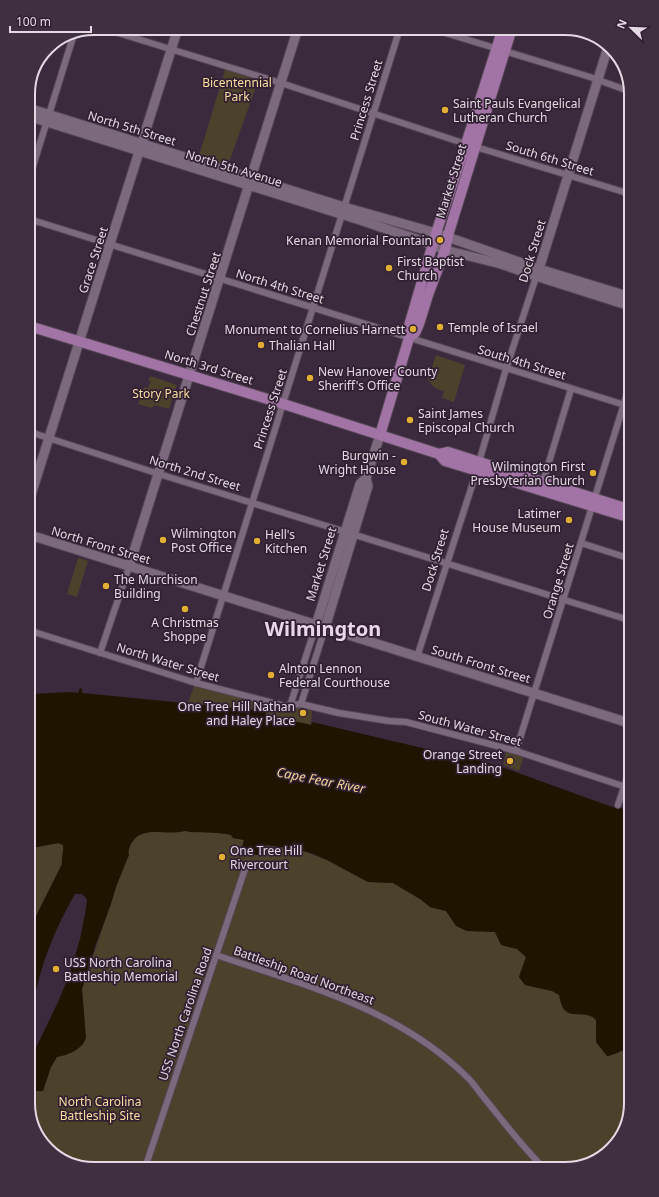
<svg xmlns="http://www.w3.org/2000/svg" width="659" height="1197" font-family="'Noto Sans',sans-serif">
  <style>
    .green { fill: #4c412b }
    .water { fill: #1f1400 }
    .lines { fill: none; stroke-linecap: round; stroke-linejoin: round }
    .street-casing { stroke: #544655; stroke-width: 8 }
    .secondary-casing { stroke: #544655; stroke-width: 11 }
    .primary-casing { stroke: #544655; stroke-width: 12 }
    .street { stroke: #7c697e; stroke-width: 6 }
    .secondary { stroke: #7c697e; stroke-width: 9 }
    .primary { stroke: #a274a6; stroke-width: 10 }
    .poi-dot { fill: #e2af34; stroke: #312032; stroke-width: 1.5 }
    .labels { text-anchor: middle; dominant-baseline: central; stroke-width: 3.5; stroke-linejoin: round; paint-order: stroke }
    .park-label { font-size: 12px; fill: #fcdea0; stroke: #312032 }
    .street-label { font-size: 12px; fill: #e4d9e4; stroke: #312032 }
    .poi-label { font-size: 12px; fill: #e4d9e4; stroke: #312032; text-anchor: start }
    .water-label { font-size: 13px; font-style: italic; fill: #f2d396; stroke: #312032 }
    .town-label { font-size: 20px; font-weight: bold; fill: #ebd5ed; stroke: #312032 }
    .rim { fill: none; stroke: #e4d9e4; stroke-width: 2 }
  </style>
  <rect width="100%" height="100%" fill="#3b2a3d"/>
  <g class="green">
    <path d="M226,67l33,11 -32,90 -29,-9z"/>
    <path d="M436,355l29,10 -11,37 -12,-4 2,-7c-8,-2 -12,-4 -16,-12z"/>
    <path d="M150,376l27,9 -8,24 -15,-4 -2,3 -14,-4 6,-17 4,1 3,-7h-3z"/>
    <path d="M78,558l10,3 -11,36 -10,-3z"/>
    <path d="M194,686l92,22 15,-1 11,4 -1,14 -45,-10v-4l-78,-8z"/>
    <path d="M506,752l18,5 -5,14 -16,-6z"/>
    <path d="M152,831l27,1 6,-1 6,1h15l18,1 7,2 2,3 11,2 -3,11 7,2 17,-8 35,5 27,10 41,22 25,1 27,16 10,8 16,4 10,15 11,5 28,1 6,13 16,4 9,8 -7,20 6,8 27,6 7,4c1,4 2,9 4,13 8,12 23,1 33,12v22l11,14c9,-1 16,-8 24,-7v54l-11,37 -29,24 -501,5 -33,-11 -24,-29v-38h10l8,-24 6,-10 9,-2 19,-29 -3,-37 46,-137 3,-8 6,-8z"/>
    <path d="M58,843l5,2c1,7 -2,13 -1,19l-27,54 -3,12v-82z"/>
  </g>
  <path class="water" d="M80,688l2,1v4l184,18v4l45,10 1,-3 140,33 13,-1 14,3v3l28,9 105,38 9,1 5,2v4l4,2 1,233c-8,-1 -15,6 -24,7l-11,-14v-22c-10,-11 -25,0 -33,-12 -2,-4 -3,-9 -4,-13l-7,-4 -27,-6 -6,-8 7,-20 -9,-8 -16,-4 -6,-13 -28,-1 -11,-5 -10,-15 -16,-4 -10,-8 -27,-16 -25,-1 -41,-22 -16,-7 -11,-3 -34,-5 -3,7 -6,3 -15,-3 -1,-1 3,-11 -11,-2 -2,-3c-13,-3 -26,-2 -40,-3 -2,0 -4,-1 -6,-1 -2,0 -4,1 -6,1 -16,3 -38,-7 -48,12 -2,4 -3,7 -2,11l-13,32 -5,17 -15,40 -14,45 4,49c-4,12 -18,17 -29,19l-6,10 -8,24h-10v-37l25,-52 12,-29 10,-34 5,-25 2,-14 -1,-2 -4,-4h-7c-20,34 -35,72 -42,111l-1,-75 3,-12 27,-54c-1,-6 2,-12 1,-19l-5,-2 -26,5 -1,-154 40,-2 7,1z"/>
  <g class="lines">
    <defs>
      <g id="street">
        <path d="M102,28l179,55 185,61 161,49"/>
        <path d="M429,28l161,49 36,13"/>
        <path d="M29,179l44,-142"/>
        <path d="M29,219l599,187"/>
        <path d="M30,432l129,42 470,146"/>
        <path d="M479,462l27,-93 31,-95"/>
        <path d="M543,482l28,-93"/>
        <path d="M581,543l47,15"/>
        <path d="M31,631l165,52 89,23 16,-2 38,9 50,8 17,1 110,29 113,37"/>
        <path d="M100,653l29,-86"/>
        <path d="M417,657l60,-187"/>
        <path d="M196,683l204,-655"/>
        <path d="M301,704l24,-76"/>
        <path d="M290,706l26,-81"/>
        <path d="M516,751l111,-357"/>
        <path d="M618,805l11,-33"/>
        <path d="M216,955c89,30 183,54 252,123 6,6 11,14 17,21 18,22 35,45 55,65"/>
        <path d="M144,1168l4,-9 98,-293"/>
      </g>
      <g id="secondary">
        <path d="M28,108l316,99 92,26 103,36 88,27"/>
        <path d="M28,116l332,104 65,22 20,8 56,14 35,12 91,29"/>
        <path d="M539,269l69,-222"/>
        <path d="M30,498l148,-470"/>
        <path d="M30,535l599,188"/>
        <path d="M129,567l169,-539"/>
        <path d="M316,625l44,-141 6,-6 14,-43"/>
        <path d="M325,628l43,-142 -2,-8"/>
      </g>
      <g id="primary">
        <path d="M29,326l245,75 165,53 6,7 183,56"/>
        <path d="M409,338l6,-5 4,-9 9,-29 17,-45 4,-18 63,-204"/>
        <path d="M380,435l29,-97v-12l27,-93 30,-89 37,-116"/>
        <path d="M439,454l9,-2 180,57"/>
      </g>
    </defs>
    <use href="#street" class="street-casing"/>
    <use href="#secondary" class="secondary-casing"/>
    <use href="#primary" class="primary-casing"/>
    <use href="#street" class="street"/>
    <use href="#secondary" class="secondary"/>
    <use href="#primary" class="primary"/>
  </g>
  <g class="poi-dot">
    <circle cx="445" cy="110" r="4"/>
    <circle cx="440" cy="240" r="4"/>
    <circle cx="389" cy="268" r="4"/>
    <circle cx="440" cy="327" r="4"/>
    <circle cx="413" cy="329" r="4"/>
    <circle cx="261" cy="345" r="4"/>
    <circle cx="310" cy="378" r="4"/>
    <circle cx="410" cy="420" r="4"/>
    <circle cx="404" cy="462" r="4"/>
    <circle cx="593" cy="473" r="4"/>
    <circle cx="569" cy="520" r="4"/>
    <circle cx="163" cy="540" r="4"/>
    <circle cx="257" cy="541" r="4"/>
    <circle cx="106" cy="586" r="4"/>
    <circle cx="185" cy="609" r="4"/>
    <circle cx="271" cy="675" r="4"/>
    <circle cx="303" cy="713" r="4"/>
    <circle cx="510" cy="761" r="4"/>
    <circle cx="222" cy="857" r="4"/>
    <circle cx="56" cy="969" r="4"/>
  </g>
  <g class="labels">
    <g class="park-label">
      <text x="237" y="82">Bicentennial<tspan x="237" dy="14">Park</tspan></text>
      <text x="161" y="393">Story Park</text>
      <text x="100" y="1101">North Carolina<tspan x="100" dy="14">Battleship Site</tspan></text>
    </g>
    <g class="street-label">
      <text transform="translate(366 100) rotate(-73)">Princess Street</text>
      <text transform="translate(132 128) rotate(17)">North 5th Street</text>
      <text transform="translate(550 158) rotate(17)">South 6th Street</text>
      <text transform="translate(234 168) rotate(17)">North 5th Avenue</text>
      <text transform="translate(451 181) rotate(-73)">Market Street</text>
      <text transform="translate(532 251) rotate(-73)">Dock Street</text>
      <text transform="translate(93 260) rotate(-72)">Grace Street</text>
      <text transform="translate(280 286) rotate(17)">North 4th Street</text>
      <text transform="translate(203 294) rotate(-72)">Chestnut Street</text>
      <text transform="translate(522 362) rotate(17)">South 4th Street</text>
      <text transform="translate(209 367) rotate(17)">North 3rd Street</text>
      <text transform="translate(270 409) rotate(-72)">Princess Street</text>
      <text transform="translate(195 473) rotate(17)">North 2nd Street</text>
      <text transform="translate(101 545) rotate(17)">North Front Street</text>
      <text transform="translate(435 560) rotate(-73)">Dock Street</text>
      <text transform="translate(321 564) rotate(-73)">Market Street</text>
      <text transform="translate(558 581) rotate(-73)">Orange Street</text>
      <text transform="translate(168 662) rotate(17)">North Water Street</text>
      <text transform="translate(481 664) rotate(17)">South Front Street</text>
      <text transform="translate(470 728) rotate(15)">South Water Street</text>
      <text transform="translate(304 975) rotate(20)">Battleship Road Northeast</text>
      <text transform="translate(185 1014) rotate(-71)">USS North Carolina Road</text>
    </g>
    <g class="poi-label">
      <text x="453" y="103">Saint Pauls Evangelical<tspan x="453" dy="14">Lutheran Church</tspan></text>
      <text x="432" y="240" text-anchor="end">Kenan Memorial Fountain</text>
      <text x="397" y="261">First Baptist<tspan x="397" dy="14">Church</tspan></text>
      <text x="448" y="327">Temple of Israel</text>
      <text x="405" y="329" text-anchor="end">Monument to Cornelius Harnett</text>
      <text x="269" y="345">Thalian Hall</text>
      <text x="318" y="371">New Hanover County<tspan x="318" dy="14">Sheriff's Office</tspan></text>
      <text x="418" y="413">Saint James<tspan x="418" dy="14">Episcopal Church</tspan></text>
      <text x="396" y="455" text-anchor="end">Burgwin -<tspan x="396" dy="14">Wright House</tspan></text>
      <text x="585" y="466" text-anchor="end">Wilmington First<tspan x="585" dy="14">Presbyterian Church</tspan></text>
      <text x="561" y="513" text-anchor="end">Latimer<tspan x="561" dy="14">House Museum</tspan></text>
      <text x="171" y="533">Wilmington<tspan x="171" dy="14">Post Office</tspan></text>
      <text x="265" y="534">Hell's<tspan x="265" dy="14">Kitchen</tspan></text>
      <text x="114" y="579">The Murchison<tspan x="114" dy="14">Building</tspan></text>
      <text x="185" y="622" text-anchor="middle">A Christmas<tspan x="185" dy="14">Shoppe</tspan></text>
      <text x="279" y="668">Alnton Lennon<tspan x="279" dy="14">Federal Courthouse</tspan></text>
      <text x="295" y="706" text-anchor="end">One Tree Hill Nathan<tspan x="295" dy="14">and Haley Place</tspan></text>
      <text x="502" y="754" text-anchor="end">Orange Street<tspan x="502" dy="14">Landing</tspan></text>
      <text x="230" y="850">One Tree Hill<tspan x="230" dy="14">Rivercourt</tspan></text>
      <text x="64" y="962">USS North Carolina<tspan x="64" dy="14">Battleship Memorial</tspan></text>
    </g>
    <g class="water-label">
      <text transform="translate(321 780) rotate(11)">Cape Fear River</text>
    </g>
    <g class="town-label">
      <text x="323" y="628">Wilmington</text>
    </g>
  </g>
  <path d="M0 0H659V1197H0ZM94 35H565A59 59 0 0 1 624 94V1103A59 59 0 0 1 565 1162H94A59 59 0 0 1 35 1103V94A59 59 0 0 1 94 35Z" fill="#3f2f40" fill-rule="evenodd"/>
  <path class="rim" d="M94 35H565A59 59 0 0 1 624 94V1103A59 59 0 0 1 565 1162H94A59 59 0 0 1 35 1103V94A59 59 0 0 1 94 35Z"/>
  <g transform="translate(631 28) rotate(293)" stroke="#312032" stroke-width="3" paint-order="stroke">
  <path d="M0-3L7 15L0 10L-7 15Z" fill="#e4d9e4"/>
  <text y="-6" font-size="11" font-weight="bold" text-anchor="middle" fill="#e4d9e4">N</text>
  </g>
  <path d="M10 26v6h81v-6" fill="none" stroke="#e4d9e4" stroke-width="2"/>
  <text x="16" y="26" font-size="12" fill="#e4d9e4" stroke="#312032" stroke-width="3" paint-order="stroke">100 m</text>
</svg>
